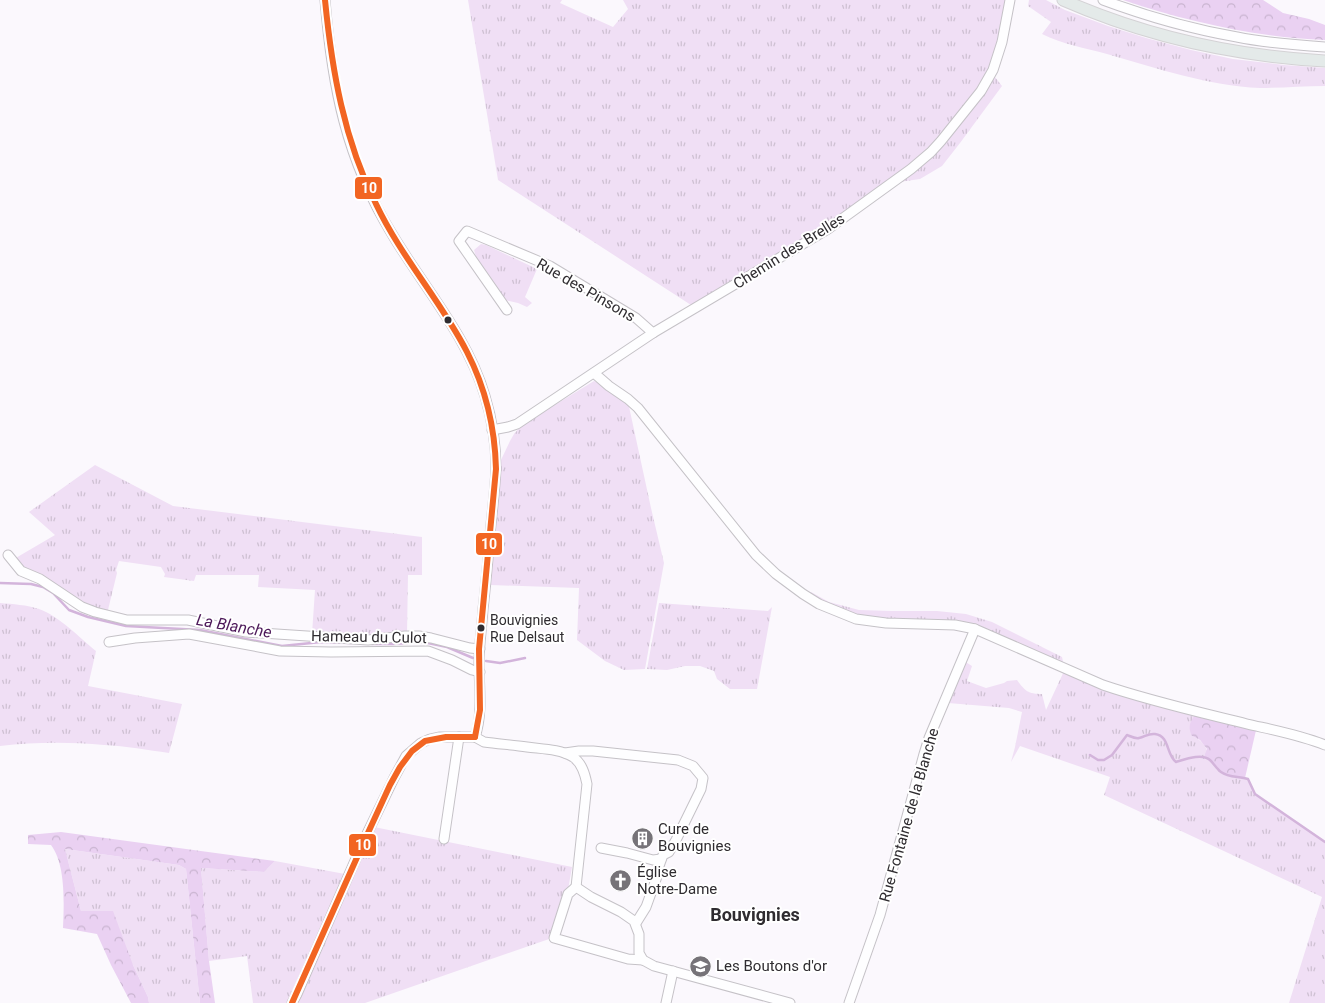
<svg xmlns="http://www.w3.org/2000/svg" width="1325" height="1003" font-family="Roboto,sans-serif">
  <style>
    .grass { fill: url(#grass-tufts) }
    .forest { fill: url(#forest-crowns) }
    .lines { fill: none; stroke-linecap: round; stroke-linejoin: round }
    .stream { stroke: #d3b4db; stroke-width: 2.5 }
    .minor-casing { stroke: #c5c2c7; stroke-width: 11 }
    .major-casing { stroke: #d4d2d5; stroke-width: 13 }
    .minor { stroke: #fefeff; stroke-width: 9 }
    .major { stroke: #e4eae9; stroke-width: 11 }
    .bus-1-casing { stroke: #fff; stroke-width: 10 }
    .bus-1 { stroke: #f26522; stroke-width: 6 }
    .bus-dot { fill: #2f2c30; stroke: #fff; stroke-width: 2 }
    .labels { text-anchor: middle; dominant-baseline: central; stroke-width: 4; stroke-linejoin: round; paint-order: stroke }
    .bus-label { font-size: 14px; fill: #2f2c30; stroke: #fff; text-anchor: start }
    .street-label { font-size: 15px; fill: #2f2c30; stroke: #fff }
    .poi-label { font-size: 15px; fill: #2f2c30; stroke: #fff; text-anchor: start }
    .water-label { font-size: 16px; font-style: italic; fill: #4d195a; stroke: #fff }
    .quarter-label { font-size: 18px; font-weight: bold; fill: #2f2c30; stroke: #fff }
    .line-badge { stroke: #fff; stroke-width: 2 }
    .badge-label { font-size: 14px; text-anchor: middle; font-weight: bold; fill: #fff }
  </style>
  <defs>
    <pattern id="grass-tufts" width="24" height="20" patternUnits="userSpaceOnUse" patternTransform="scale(1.25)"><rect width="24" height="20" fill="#f0dff5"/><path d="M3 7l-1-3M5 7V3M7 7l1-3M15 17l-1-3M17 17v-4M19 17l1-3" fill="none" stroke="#cec0d2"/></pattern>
    <pattern id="forest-crowns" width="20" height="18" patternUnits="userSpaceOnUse" patternTransform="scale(1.25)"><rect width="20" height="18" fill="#ead1f2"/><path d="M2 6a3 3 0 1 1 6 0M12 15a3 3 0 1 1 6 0" fill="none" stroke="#c9b4d0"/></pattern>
  </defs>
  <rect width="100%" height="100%" fill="#fbf8fd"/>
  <g class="grass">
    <path d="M468,0h94l-2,3 53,24 15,-18 -5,-9h382l-3,42 -11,30 11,14 -42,57 -18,23 -22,13 -28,4 -65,42 -136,80 -193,-125z"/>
    <path d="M1029,0h17l19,10 43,16 38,12 45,12 42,9 51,6 41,3v18c-22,0 -43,2 -65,2 -52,-2 -103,-20 -153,-34 -22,-6 -45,-10 -65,-20l9,-12 -23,-16z"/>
    <path d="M481,244l5,1 51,24 -12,28 7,6 -5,4 -9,-4 -13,-3 -29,-43 -2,-7z"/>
    <path d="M594,381l5,2 29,19 23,106 13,55 -19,106 -21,1 -19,-9 -28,-21 2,-52 -88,-3 10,-125 9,-19 4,-7 8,-9z"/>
    <path d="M95,465l78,41 249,31v38h-14l-1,59 -33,3 -62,-3 3,-44 -57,-3 1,-12h-63l-2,6 -30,-4 1,-3 -4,-7 -42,-6 -3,9 1,3 -10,41 -13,-4 -70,-41 -10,-10 41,-24 -26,-23z"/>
    <path d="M811,592l18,10 30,8 33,1h45l29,3 26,8 70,35 2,9 -86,-39 -107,-9 -15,-3 -47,-20z"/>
    <path d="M0,603c13,1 27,2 39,6 20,7 41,29 57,42l-8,35 94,18 -13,49c-21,-3 -43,-7 -65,-8 -34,-3 -69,-3 -104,1z"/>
    <path d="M659,603l109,8 4,-4 -15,82h-27l-13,-10 -3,-8 -14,-5h-15l-18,4 -20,-1z"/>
    <path d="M964,661l8,5 -5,15 19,7 18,-5 3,-2 10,-1c8,11 11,14 25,14l4,16 19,-41 135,44 -8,23c21,9 12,23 28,36 8,6 19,4 28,7l7,15 70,48v161h-36l33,-106 -218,-102 6,-18 -90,-31 -9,16 4,-15 7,-35 -13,-4 -61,-5z"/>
    <path d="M374,827l198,40 -4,23 -16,48 -187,65h-67z"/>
    <path d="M65,849l114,16 7,4 14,134h-51l-1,-6 -15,-32 -52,-54z"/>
    <path d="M275,861l70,13 -48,111 -11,18h-33l-6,-47 -38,5 -8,-93 63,4z"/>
  </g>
  <g class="forest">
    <path d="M1123,0h140l20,13 26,6 16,6v15c-69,-3 -137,-18 -202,-40z"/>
    <path d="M1195,715l62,11 -12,52c-9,-1 -18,-1 -25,-7 -6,-5 -8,-11 -16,-14l3,-8 -7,-9 -8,-4c-4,-8 -3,-13 3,-21z"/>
    <path d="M61,832l214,29 -11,11 -63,-4 8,93 6,42h-15l-14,-134 -7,-4 -114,-16 16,62h32l20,54 15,32 1,6h-18l-20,-38 -14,-31 -34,-6c1,-24 3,-63 -12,-83l-23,-1v-9z"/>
  </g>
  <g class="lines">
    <g class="stream">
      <path d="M0,583l31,1 12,3 10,6 16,17 19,7 38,9 74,4 82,16 39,-4 30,1"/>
      <path d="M372,644h21l30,-2 24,5 26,11"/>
      <path d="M486,661l14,2 25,-5"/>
      <path d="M1090,755l8,5h6l8,-5 15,-20c3,1 8,4 12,3 6,-1 9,-5 16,-4 15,2 11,21 21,28 10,-3 26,-9 34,-2 4,4 7,9 11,12 8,6 18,4 27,7l7,15 70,48"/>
    </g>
    <defs>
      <g id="minor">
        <path d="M325,0c7,86 21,159 67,234 31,52 76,103 93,162 7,23 11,49 11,73 -1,22 -4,44 -6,66 -2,25 -4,49 -7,74 -1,18 -4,36 -4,54 0,24 4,51 -4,74"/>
        <path d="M1103,0c43,16 88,29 134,37 29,6 58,8 88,10"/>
        <path d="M507,310l-48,-69 8,-10 83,35 86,52 17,15"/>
        <path d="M594,373l15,13 19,13 10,9 118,147 20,19 27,20 16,10 37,15 30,4 69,2 20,4 128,56c47,16 96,27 144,39 26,6 53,11 78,21"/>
        <path d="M492,430l16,-3 9,-3 136,-91 175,-104 83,-60 20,-17 10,-11 40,-50 12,-21 9,-28 8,-42"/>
        <path d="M8,555l13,16 19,8 42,28 13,5 32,8h61l58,12 122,8 37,-4h14l12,2 39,10 10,1"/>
        <path d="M109,642l26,-4 54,-4 91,17 51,1 97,-1 24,9 20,10 8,2"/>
        <path d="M565,753l14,-2h14l85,9 15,6 10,12 -2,11 -25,51 -7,12 -6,3 -4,11v5l-13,36 -10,16"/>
        <path d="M444,839l15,-102"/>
        <path d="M601,848l26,5 26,7 8,-1"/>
        <path d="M576,887l15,10 30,15 13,9 5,13v19l4,7 11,6 136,37"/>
        <path d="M576,887l-8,7 -14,44 74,21 15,1"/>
        <path d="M292,1003l5,-9 67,-154 30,-62 12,-22 15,-13 9,-4 9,-2h36l9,5c15,2 29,3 43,5 15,2 33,2 46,10 9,6 12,17 14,27l-11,103"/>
        <path d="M666,1003l7,-32"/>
        <path d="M849,1003l31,-88 44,-161 5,-16 46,-109"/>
      </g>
      <path id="major" d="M1063,0c82,36 172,56 262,61"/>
    </defs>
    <use href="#minor" class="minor-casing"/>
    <use href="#major" class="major-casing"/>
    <use href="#minor" class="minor"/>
    <use href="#major" class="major"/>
    <defs>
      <g id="bus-1">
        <path d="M325,0c7,71 19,140 51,204 25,53 65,97 91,148 19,37 28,76 29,117l-17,180 1,61 -5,27"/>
        <path d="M292,1003l75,-168 23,-50 10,-18 12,-16 13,-10 21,-4h29"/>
      </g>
    </defs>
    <use href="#bus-1" class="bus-1-casing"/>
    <use href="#bus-1" class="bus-1"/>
  </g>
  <defs>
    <symbol id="building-disc" viewBox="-11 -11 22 22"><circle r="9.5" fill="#767378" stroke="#fff"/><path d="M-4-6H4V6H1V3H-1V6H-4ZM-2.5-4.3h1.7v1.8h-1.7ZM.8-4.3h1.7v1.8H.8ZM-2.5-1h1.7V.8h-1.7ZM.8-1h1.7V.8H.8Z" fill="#fff"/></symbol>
    <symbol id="church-disc" viewBox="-11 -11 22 22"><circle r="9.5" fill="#767378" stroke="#fff"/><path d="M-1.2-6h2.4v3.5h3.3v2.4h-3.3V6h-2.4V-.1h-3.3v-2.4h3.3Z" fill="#fff"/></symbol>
    <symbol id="school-disc" viewBox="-11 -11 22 22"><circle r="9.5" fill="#767378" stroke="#fff"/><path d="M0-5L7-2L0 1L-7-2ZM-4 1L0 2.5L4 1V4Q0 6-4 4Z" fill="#fff"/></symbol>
  </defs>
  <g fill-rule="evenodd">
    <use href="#building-disc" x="630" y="826" width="25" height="25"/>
    <use href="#church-disc" x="608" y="868" width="25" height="25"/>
    <use href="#school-disc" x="688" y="954" width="25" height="25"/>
  </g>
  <g class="bus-dot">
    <circle cx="448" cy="320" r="4.5"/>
    <circle cx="481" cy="628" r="4.5"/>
  </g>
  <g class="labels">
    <g class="bus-label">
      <text x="490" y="620">Bouvignies<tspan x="490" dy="17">Rue Delsaut</tspan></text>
    </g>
    <g class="street-label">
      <text transform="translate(789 251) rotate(-32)">Chemin des Brelles</text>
      <text transform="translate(586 290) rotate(30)">Rue des Pinsons</text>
      <text transform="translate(369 637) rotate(1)">Hameau du Culot</text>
      <text transform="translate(909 815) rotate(-74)">Rue Fontaine de la Blanche</text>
    </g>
    <g class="poi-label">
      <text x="658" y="829">Cure de<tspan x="658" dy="17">Bouvignies</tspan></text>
      <text x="637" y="872">Église<tspan x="637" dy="17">Notre-Dame</tspan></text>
      <text x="716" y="966">Les Boutons d'or</text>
    </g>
    <g class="water-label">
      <text transform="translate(234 626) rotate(10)">La Blanche</text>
    </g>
    <g class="quarter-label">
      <text x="755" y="914">Bouvignies</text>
    </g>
  </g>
  <g class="line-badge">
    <rect x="354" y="176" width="29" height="24" rx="5" fill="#f26522"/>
    <rect x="475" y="532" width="28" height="24" rx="5" fill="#f26522"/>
    <rect x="348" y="833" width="29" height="24" rx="5" fill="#f26522"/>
  </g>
  <g class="badge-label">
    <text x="369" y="193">10</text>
    <text x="489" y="549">10</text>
    <text x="363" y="850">10</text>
  </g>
</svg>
